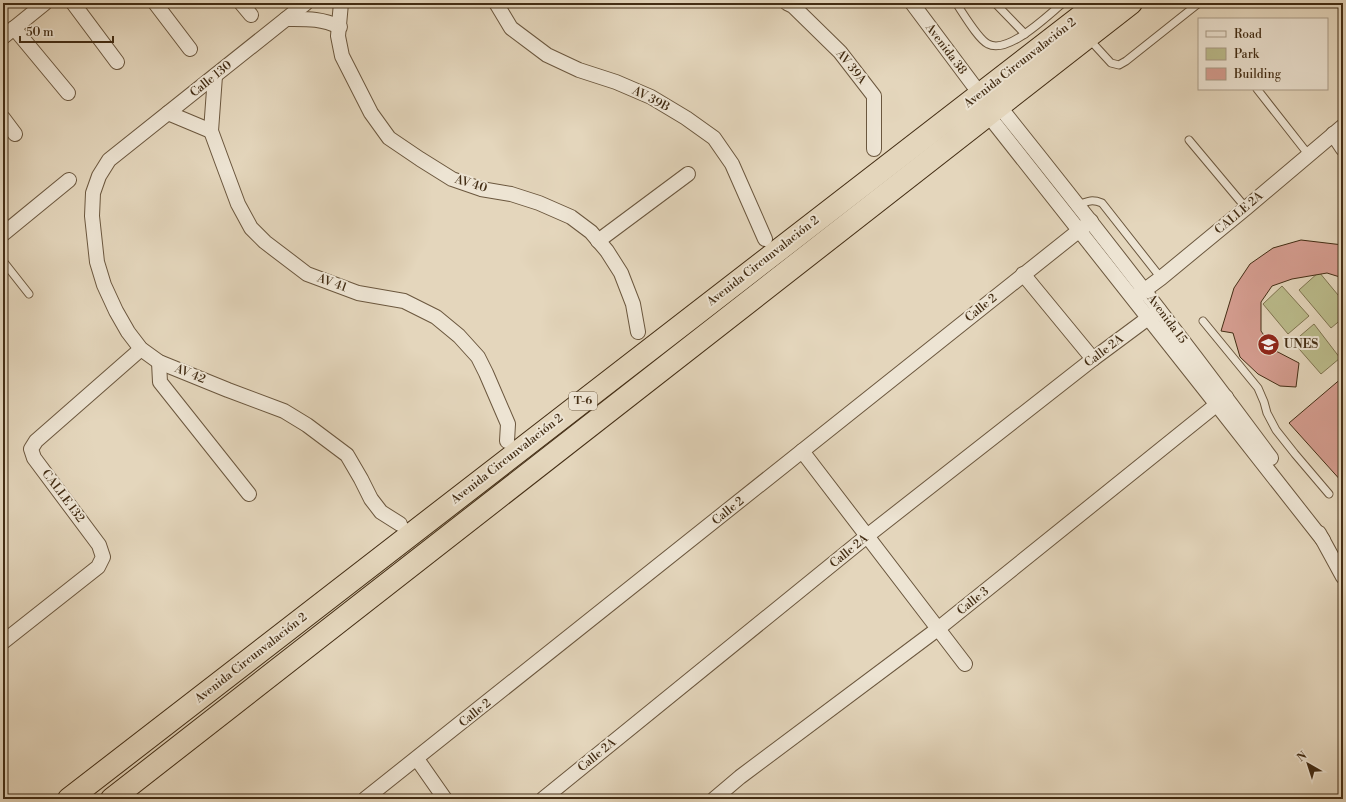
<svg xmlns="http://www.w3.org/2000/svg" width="1346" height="802" font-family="'Libre Bodoni',serif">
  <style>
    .green { fill: #bbbc8c; stroke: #7f7450 }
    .building { fill: #d59d90; stroke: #432d14 }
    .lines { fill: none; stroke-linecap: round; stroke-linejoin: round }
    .lane-casing { stroke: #6b573e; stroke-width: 9 }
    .street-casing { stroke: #6b573e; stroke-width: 16 }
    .highway-casing { stroke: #432d14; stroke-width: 24 }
    .lane { stroke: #ede4d3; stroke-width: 7 }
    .street { stroke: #ede4d3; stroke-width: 14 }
    .highway { stroke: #e4d6bc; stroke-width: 22 }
    .labels { text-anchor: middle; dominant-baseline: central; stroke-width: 4; stroke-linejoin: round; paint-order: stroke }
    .shield { fill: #ede4d3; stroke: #76644d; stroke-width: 1 }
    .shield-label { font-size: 11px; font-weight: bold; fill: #432d14 }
    .street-label { font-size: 12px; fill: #432d14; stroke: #ede4d3 }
    .poi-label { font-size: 12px; font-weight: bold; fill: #432d14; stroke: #ede4d3; text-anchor: start }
  </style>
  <rect width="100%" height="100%" fill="#e4d6bc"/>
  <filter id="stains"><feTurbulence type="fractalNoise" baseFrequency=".005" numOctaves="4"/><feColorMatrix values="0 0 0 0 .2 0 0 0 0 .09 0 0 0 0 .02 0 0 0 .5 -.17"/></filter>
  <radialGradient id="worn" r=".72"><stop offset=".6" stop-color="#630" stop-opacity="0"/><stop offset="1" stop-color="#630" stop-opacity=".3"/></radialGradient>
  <g class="green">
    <path d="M1319,272l24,29v17l-12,10 -32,-38z"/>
    <path d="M1282,286l27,30 -21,18 -25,-30z"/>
    <path d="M1314,324l26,34 -19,16 -28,-32z"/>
  </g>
  <g class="building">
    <path d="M1301,240l42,5v33l-16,-5 -35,6 -20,7 -11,16v29l13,19 25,13 -3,24 -16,-1 -22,-12 -18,-17 -7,-24 -12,-2 13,-43 16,-24 23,-16z"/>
    <path d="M1343,377v106l-54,-60z"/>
  </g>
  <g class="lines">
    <defs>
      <g id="lane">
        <path d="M956,3c7,10 22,36 32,41 20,11 60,-29 75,-41"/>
        <path d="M995,3l30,31"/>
        <path d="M1089,39l22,24 8,2 7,-4 73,-58"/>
        <path d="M1257,89l51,65"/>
        <path d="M1189,140l57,68"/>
        <path d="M1078,205c10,-4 14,-6 24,-2l59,75"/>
        <path d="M3,261l26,33"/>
        <path d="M1203,321l55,67 6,14 3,11 9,17 19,24 34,40"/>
      </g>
      <g id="street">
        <path d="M73,3l44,59"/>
        <path d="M155,3l35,46"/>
        <path d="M241,3l10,12"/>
        <path d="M306,3l-197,157 -10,16 -6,17 -1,23 5,46 7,23 12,26 12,21 13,17 18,13 69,28 56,21 23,14 40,30 14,24 10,20 10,13 19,12"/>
        <path d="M341,3l-3,33 4,20 29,57 18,25 31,21 32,20 29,10 30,5 28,9 32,14 20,15 16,19 14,22 12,31 5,28"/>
        <path d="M496,3l15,25 36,27 32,15 37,12 35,15 35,21 28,20 18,26 33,75"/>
        <path d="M787,3l6,3 47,46 34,44v53"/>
        <path d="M912,3l68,91 8,21 229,290 106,135"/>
        <path d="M286,19c21,0 34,-1 54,8"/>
        <path d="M14,28l54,65"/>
        <path d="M3,37l42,-34"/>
        <path d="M215,76l-4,55 11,30 16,43 13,24 14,14 42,32 51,19 46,8 32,16 23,19 19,21 8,16 22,51 -1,17"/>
        <path d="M992,101l7,5c93,116 184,233 272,352"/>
        <path d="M168,113l43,18"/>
        <path d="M3,118l12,16"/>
        <path d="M1333,134l10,15"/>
        <path d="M3,234l66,-54"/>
        <path d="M598,241l90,-67"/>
        <path d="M1023,274l70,85"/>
        <path d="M1138,295l23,-17 85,-70 97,-82"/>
        <path d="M159,362l1,20 89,112"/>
        <path d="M802,451l163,213"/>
        <path d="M1319,533l24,44"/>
        <path d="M3,642l95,-75 5,-10 -4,-12 -65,-87 -3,-9 5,-8 105,-92"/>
        <path d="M417,759l28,40"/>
        <path d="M365,799l726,-578"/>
        <path d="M543,799l324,-263 226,-177 66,-49"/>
        <path d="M714,799l26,-22 199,-149 287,-231"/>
      </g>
      <g id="highway">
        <path d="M69,799l1029,-796"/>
        <path d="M112,799l1019,-796"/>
      </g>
    </defs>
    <use href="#lane" class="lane-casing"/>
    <use href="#street" class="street-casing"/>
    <use href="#highway" class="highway-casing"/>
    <use href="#lane" class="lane"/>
    <use href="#street" class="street"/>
    <use href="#highway" class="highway"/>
  </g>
  <defs>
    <symbol id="university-disc" viewBox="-11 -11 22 22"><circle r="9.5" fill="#8f2418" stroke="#ede4d3"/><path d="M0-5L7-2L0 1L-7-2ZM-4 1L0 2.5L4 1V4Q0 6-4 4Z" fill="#fff"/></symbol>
  </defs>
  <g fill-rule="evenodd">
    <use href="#university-disc" x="1256" y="332" width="25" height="25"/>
  </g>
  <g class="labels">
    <rect class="shield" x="569" y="392" width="28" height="18" rx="3"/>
    <g class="shield-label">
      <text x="583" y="401">T-6</text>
    </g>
    <g class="street-label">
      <text transform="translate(946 49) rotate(53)">Avenida 38</text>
      <text transform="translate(1020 63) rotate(-38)">Avenida Circunvalación 2</text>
      <text transform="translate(851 67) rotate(51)">AV 39A</text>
      <text transform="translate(211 79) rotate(-39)">Calle 130</text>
      <text transform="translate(651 99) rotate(27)">AV 39B</text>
      <text transform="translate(471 184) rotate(17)">AV 40</text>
      <text transform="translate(1239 213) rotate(-40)">CALLE 2A</text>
      <text transform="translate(763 261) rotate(-38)">Avenida Circunvalación 2</text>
      <text transform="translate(332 283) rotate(20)">AV 41</text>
      <text transform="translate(981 308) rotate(-39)">Calle 2</text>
      <text transform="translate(1167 319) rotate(53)">Avenida 15</text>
      <text transform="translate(1104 351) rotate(-37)">Calle 2A</text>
      <text transform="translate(190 374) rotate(22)">AV 42</text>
      <text transform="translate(507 459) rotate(-38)">Avenida Circunvalación 2</text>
      <text transform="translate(63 496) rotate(53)">CALLE 132</text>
      <text transform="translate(728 511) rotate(-39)">Calle 2</text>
      <text transform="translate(849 551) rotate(-39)">Calle 2A</text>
      <text transform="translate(973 601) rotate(-39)">Calle 3</text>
      <text transform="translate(251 658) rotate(-38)">Avenida Circunvalación 2</text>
      <text transform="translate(475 713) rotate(-39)">Calle 2</text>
      <text transform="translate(597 755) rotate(-39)">Calle 2A</text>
    </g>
    <g class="poi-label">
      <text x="1284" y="344">UNES</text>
    </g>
  </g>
  <rect width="1346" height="802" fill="none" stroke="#e4d6bc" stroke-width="16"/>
  <rect x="4" y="4" width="1338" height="794" fill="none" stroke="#432d14" stroke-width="2"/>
  <rect x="8" y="8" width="1330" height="786" fill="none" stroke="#432d14"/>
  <rect x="1198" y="18" width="130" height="72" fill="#ede4d3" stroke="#a99b87"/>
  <rect x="1206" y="31" width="20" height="6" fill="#ede4d3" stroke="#a99b87"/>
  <text x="1234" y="38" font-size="12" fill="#432d14">Road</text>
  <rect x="1206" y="48" width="20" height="12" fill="#bbbc8c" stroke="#a99b87"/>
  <text x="1234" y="58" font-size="12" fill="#432d14">Park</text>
  <rect x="1206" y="68" width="20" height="12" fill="#d59d90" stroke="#a99b87"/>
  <text x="1234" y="78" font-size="12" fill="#432d14">Building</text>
  <g transform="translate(1308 764) rotate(321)" stroke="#ede4d3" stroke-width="3" paint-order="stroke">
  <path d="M0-3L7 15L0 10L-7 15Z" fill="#432d14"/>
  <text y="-6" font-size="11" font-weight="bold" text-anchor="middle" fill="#432d14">N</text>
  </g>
  <path d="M20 36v6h93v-6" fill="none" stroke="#432d14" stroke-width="2"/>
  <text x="26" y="36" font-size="12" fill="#432d14" stroke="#ede4d3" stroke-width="3" paint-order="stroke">50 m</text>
  <rect width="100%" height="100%" filter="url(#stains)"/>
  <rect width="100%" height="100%" fill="url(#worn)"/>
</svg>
